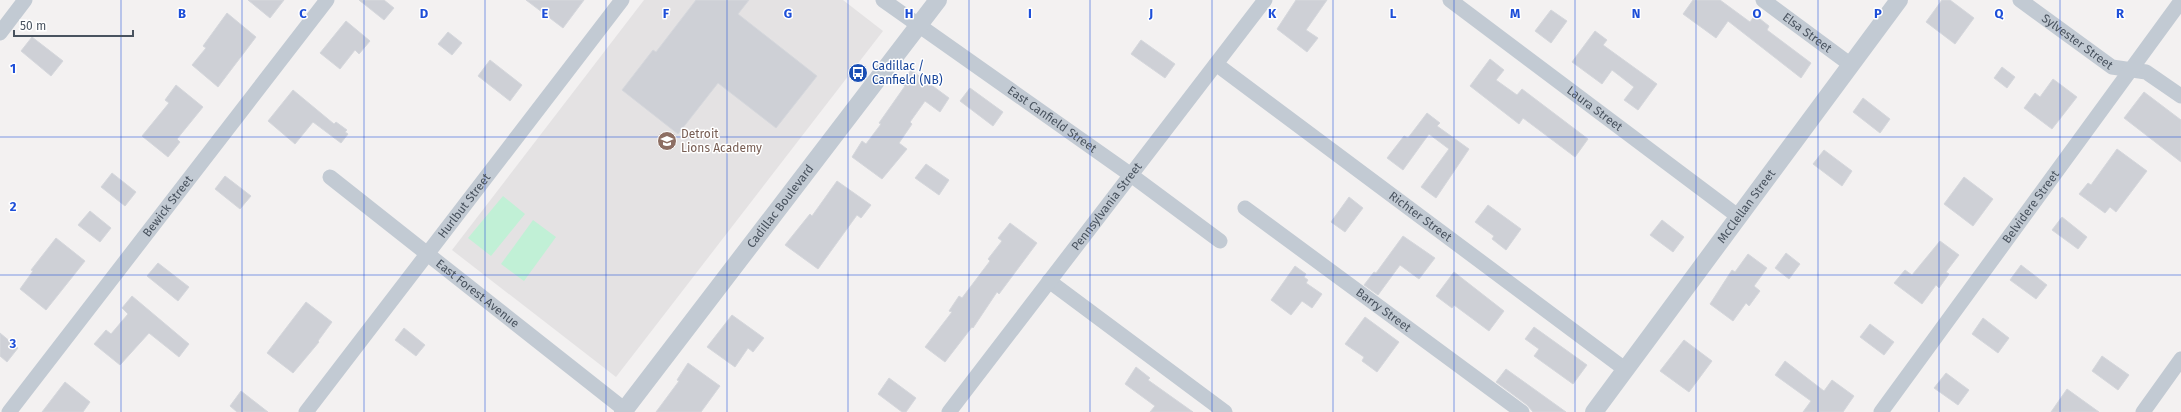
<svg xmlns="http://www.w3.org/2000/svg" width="2181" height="412" font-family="'Fira Sans',sans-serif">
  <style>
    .education { fill: #e4e2e3 }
    .grass { fill: #c1f0d6 }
    .building { fill: #ced0d6; stroke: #d5d7dc }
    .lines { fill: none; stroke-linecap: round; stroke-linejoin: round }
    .minor { stroke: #c2cad3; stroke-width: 15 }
    .tertiary { stroke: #c2cad3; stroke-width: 18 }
    .grid { fill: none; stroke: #1d4ed8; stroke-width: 1; stroke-opacity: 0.55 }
    .labels { text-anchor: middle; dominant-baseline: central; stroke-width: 3; stroke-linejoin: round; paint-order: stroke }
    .street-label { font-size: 12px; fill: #49535f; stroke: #fff }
    .transit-label { font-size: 12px; fill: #164399; stroke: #fff; text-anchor: start }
    .education-label { font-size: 12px; fill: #785e54; stroke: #fff; text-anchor: start }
    .grid-label { font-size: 13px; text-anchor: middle; font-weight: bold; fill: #1d4ed8; stroke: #fff; stroke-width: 3; stroke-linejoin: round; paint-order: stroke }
  </style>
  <rect width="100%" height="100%" fill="#f3f1f1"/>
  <path class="education" d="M644,0h199l40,31 -267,346 -164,-127z"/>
  <g class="grass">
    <path d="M503,196l22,18 -34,42 -23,-18z"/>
    <path d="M533,220l23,17 -32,44 -23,-17z"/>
  </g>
  <g class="building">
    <path d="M248,0h36l-14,18z"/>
    <path d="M359,0h25l10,8 -10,12z"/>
    <path d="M526,0h58l-21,28z"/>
    <path d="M696,0h53l-11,14 79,62 -41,52 -58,-45 -40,51 -56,-44 31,-40 3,2z"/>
    <path d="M1296,0h31l-21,30 12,8 -11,14 -30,-23z"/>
    <path d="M1693,0h27l30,22 5,-7 14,11 -2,4 44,33 -10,15 -73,-57 -12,17 -33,-24z"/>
    <path d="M1942,0h8l24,18 -19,26 -29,-22z"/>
    <path d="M1551,10l16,11 -16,22 -16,-12z"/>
    <path d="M227,13l29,24 -38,50 -26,-22 14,-17 -3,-2z"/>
    <path d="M346,21l24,20 -11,13 -4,-4 -15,19 -20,-16z"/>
    <path d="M1595,31l12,9 -4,5 54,39 -19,26 -14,-10 10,-13 -22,-17 -10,14 -30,-22z"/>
    <path d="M448,32l14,11 -10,12 -14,-11z"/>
    <path d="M32,37l31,24 -12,15 -30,-25z"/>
    <path d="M1141,40l34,24 -10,14 -34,-24z"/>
    <path d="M1490,59l14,11 -8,10 21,15 5,-6 66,50 -13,18 -52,-39 -4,6 -49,-38z"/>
    <path d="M490,60l32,25 -12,16 -32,-25z"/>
    <path d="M2002,67l13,10 -8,11 -13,-10z"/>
    <path d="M911,70l38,28 -9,14 -15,-11 -15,21 2,2 -13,19 8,6 -25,30 -30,-22 10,-16 4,3 15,-20 -2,-1 26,-37 -4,-2z"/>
    <path d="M2053,79l24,18 -25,32 -28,-21 11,-15 5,4z"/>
    <path d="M176,85l27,22 -26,32 3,3 -12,15 -26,-21 27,-33 -4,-3z"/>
    <path d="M970,88l33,24 -10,14 -33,-25z"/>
    <path d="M293,90l41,34 2,-2 11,8 -2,2 3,2 -7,9 -28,-21 -18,22 -27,-23z"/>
    <path d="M2144,92l37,28v42l-57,-44z"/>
    <path d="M1863,98l27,21 -10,14 -27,-21z"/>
    <path d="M1427,113l13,10 -3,3 32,23 -33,49 -15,-11 28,-38 -20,-15 -26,36 -16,-12 17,-22 4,2z"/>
    <path d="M2117,149l30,22 -31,41 -6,-5 -5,6 -26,-19 9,-11 3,2z"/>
    <path d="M1824,150l28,21 -10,15 -29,-22z"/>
    <path d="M926,164l23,16 -10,15 -24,-17z"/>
    <path d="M112,173l24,19 -11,14 -24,-19z"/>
    <path d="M225,176l26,20 -11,13 -25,-20z"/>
    <path d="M1964,177l29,22 -20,27 -29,-22z"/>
    <path d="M837,181l34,24 -10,13 -4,-3 -39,54 -33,-24 25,-31 2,2z"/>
    <path d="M1349,197l14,11 -18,24 -14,-10z"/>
    <path d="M1488,205l33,24 -15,21 -14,-11 2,-3 -19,-14z"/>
    <path d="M90,211l21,17 -11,14 -22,-17z"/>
    <path d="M2062,217l25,20 -9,12 -26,-19z"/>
    <path d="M1662,220l22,17 -11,15 -23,-17z"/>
    <path d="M1010,223l27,20 -38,51 -2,-2 -24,36 -1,-1 -27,35 -20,-15 27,-35 -3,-1 10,-15 3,2 28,-37 -2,-2 14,-18 -4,-3z"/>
    <path d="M1403,236l32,22 -16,21 -19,-14 -22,30 -14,-10 10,-13 2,1z"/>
    <path d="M56,238l29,23 -39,49 -26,-21 13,-18 -2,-1z"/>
    <path d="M1940,241l19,14 -13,17 3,2 -10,14 -3,-3 -14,19 -28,-21 11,-13 7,5z"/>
    <path d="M1786,253l14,11 -11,15 -14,-11z"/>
    <path d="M1748,254l19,14 -13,18 6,5 -11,15 -3,-3 -13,18 -23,-17 22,-34 3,2z"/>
    <path d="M158,263l31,24 -11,14 -31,-25z"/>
    <path d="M2021,265l26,20 -11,14 -26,-19z"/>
    <path d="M1295,266l11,8 -2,3 4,3 -2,3 16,11 -10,14 -10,-7 -11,14 -20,-15z"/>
    <path d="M1454,272l50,39 -15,20 -35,-26 -2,3 -16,-12z"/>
    <path d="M132,296l57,48 -10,13 -30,-24 -29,32 -26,-21 12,-14 5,4 17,-20 -6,-6z"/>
    <path d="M306,302l26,20 -14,19 1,1 -26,31 -26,-20z"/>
    <path d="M732,315l32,23 -11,14 -5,-4 -13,19 -28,-20z"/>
    <path d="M1365,317l34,25 -22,30 -15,-11 2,-4 -19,-13z"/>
    <path d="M1983,318l26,20 -11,15 -26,-19z"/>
    <path d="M1870,324l24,18 -10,13 -24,-18z"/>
    <path d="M1534,327l53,38 -14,19 -39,-28 5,-7 -14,-10z"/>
    <path d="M404,328l21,17 -9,11 -21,-16z"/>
    <path d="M0,333l18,15 -11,14 -7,-6z"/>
    <path d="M1684,340l28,21 -23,31 -29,-21z"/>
    <path d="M2102,356l27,19 -11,15 -26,-19z"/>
    <path d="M1785,361l39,30 8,-11 22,16 -11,16h-40l8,-11 -36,-26z"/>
    <path d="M688,363l32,23 -19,26h-45l23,-31 -2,-1z"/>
    <path d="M1136,367l14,11 -2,2 45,32h-43l5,-6 -30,-22z"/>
    <path d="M1506,369l28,20 32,23h-33l-6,-7 -31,-23z"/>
    <path d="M1946,373l23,17 -11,15 -24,-17z"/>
    <path d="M889,378l27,20 -10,14h-4l-24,-18z"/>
    <path d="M65,382l25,20 -7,10h-41z"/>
    <path d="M2067,389l32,23h-48z"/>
    <path d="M241,391l27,21h-31l-7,-6z"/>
  </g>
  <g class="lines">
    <g class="minor">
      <path id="s1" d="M883,0l248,175 89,66"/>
      <path id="s2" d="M1450,0l289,217"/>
      <path id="s3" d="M1763,0l88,65"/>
      <path id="s4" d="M2020,0l92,67 34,5 35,24"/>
      <path d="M0,33l25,-33"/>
      <path id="s5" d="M1216,64l410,306"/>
      <path id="s6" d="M330,177l295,233"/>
      <path id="s7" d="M1245,208l277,204"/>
      <path d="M1049,281l176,131"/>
      <path id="s8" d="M9,412l318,-412"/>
      <path id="s9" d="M306,412l316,-412"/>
      <path id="s10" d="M949,412l316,-412"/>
      <path id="s11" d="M1881,412l300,-411"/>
      <path d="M2143,412l38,-53"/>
    </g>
    <g class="tertiary">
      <path id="s12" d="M623,412l315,-412"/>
      <path id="s13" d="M1594,412l305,-412"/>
    </g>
  </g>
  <path class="grid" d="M121,0v412M242,0v412M364,0v412M485,0v412M606,0v412M727,0v412M848,0v412M969,0v412M1090,0v412M1212,0v412M1333,0v412M1454,0v412M1575,0v412M1696,0v412M1818,0v412M1939,0v412M2060,0v412M0,137h2181M0,275h2181"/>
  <defs>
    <symbol id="bus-disc" viewBox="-11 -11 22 22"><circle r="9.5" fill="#1a4fb4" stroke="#fff"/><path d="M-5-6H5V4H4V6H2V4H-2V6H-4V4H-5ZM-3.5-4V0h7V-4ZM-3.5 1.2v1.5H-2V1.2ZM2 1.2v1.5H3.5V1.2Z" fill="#fff"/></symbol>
    <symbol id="school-disc" viewBox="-11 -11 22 22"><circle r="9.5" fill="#8d6e63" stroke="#fff"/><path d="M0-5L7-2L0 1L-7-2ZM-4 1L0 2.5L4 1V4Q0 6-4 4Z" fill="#fff"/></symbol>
  </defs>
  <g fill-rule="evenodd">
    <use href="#bus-disc" x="847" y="62" width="22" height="22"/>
    <use href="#school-disc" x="656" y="130" width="22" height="22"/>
  </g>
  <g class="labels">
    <g class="street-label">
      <text stroke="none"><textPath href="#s3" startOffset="55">Elsa Street</textPath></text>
      <text stroke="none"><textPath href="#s4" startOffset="71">Sylvester Street</textPath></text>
      <text stroke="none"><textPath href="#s2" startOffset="181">Laura Street</textPath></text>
      <text stroke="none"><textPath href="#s1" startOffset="207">East Canfield Street</textPath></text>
      <text stroke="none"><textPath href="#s8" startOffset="260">Bewick Street</textPath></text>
      <text stroke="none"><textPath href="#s9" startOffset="260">Hurlbut Street</textPath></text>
      <text stroke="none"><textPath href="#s12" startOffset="259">Cadillac Boulevard</textPath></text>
      <text stroke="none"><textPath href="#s10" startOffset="259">Pennsylvania Street</textPath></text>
      <text stroke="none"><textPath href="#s13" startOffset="256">McClellan Street</textPath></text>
      <text stroke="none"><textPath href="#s11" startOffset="254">Belvidere Street</textPath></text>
      <text stroke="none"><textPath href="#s5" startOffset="255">Richter Street</textPath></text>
      <text stroke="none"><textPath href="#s6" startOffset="188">East Forest Avenue</textPath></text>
      <text stroke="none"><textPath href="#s7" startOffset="172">Barry Street</textPath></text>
    </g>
    <g class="transit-label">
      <text x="872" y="66">Cadillac /<tspan x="872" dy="14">Canfield (NB)</tspan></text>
    </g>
    <g class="education-label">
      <text x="681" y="134">Detroit<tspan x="681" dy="14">Lions Academy</tspan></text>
    </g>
  </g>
  <g class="grid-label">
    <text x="182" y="18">B</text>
    <text x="303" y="18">C</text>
    <text x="424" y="18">D</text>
    <text x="545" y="18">E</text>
    <text x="666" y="18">F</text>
    <text x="788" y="18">G</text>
    <text x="909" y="18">H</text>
    <text x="1030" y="18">I</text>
    <text x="1151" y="18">J</text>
    <text x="1272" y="18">K</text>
    <text x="1393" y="18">L</text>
    <text x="1515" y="18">M</text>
    <text x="1636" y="18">N</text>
    <text x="1757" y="18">O</text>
    <text x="1878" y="18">P</text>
    <text x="1999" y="18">Q</text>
    <text x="2120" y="18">R</text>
    <text x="13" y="73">1</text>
    <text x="13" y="211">2</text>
    <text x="13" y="348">3</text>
  </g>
  <path d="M14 30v6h119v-6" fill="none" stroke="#49535f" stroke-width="2"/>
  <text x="20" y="30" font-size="12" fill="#49535f" stroke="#ffffff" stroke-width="3" paint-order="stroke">50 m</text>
</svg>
